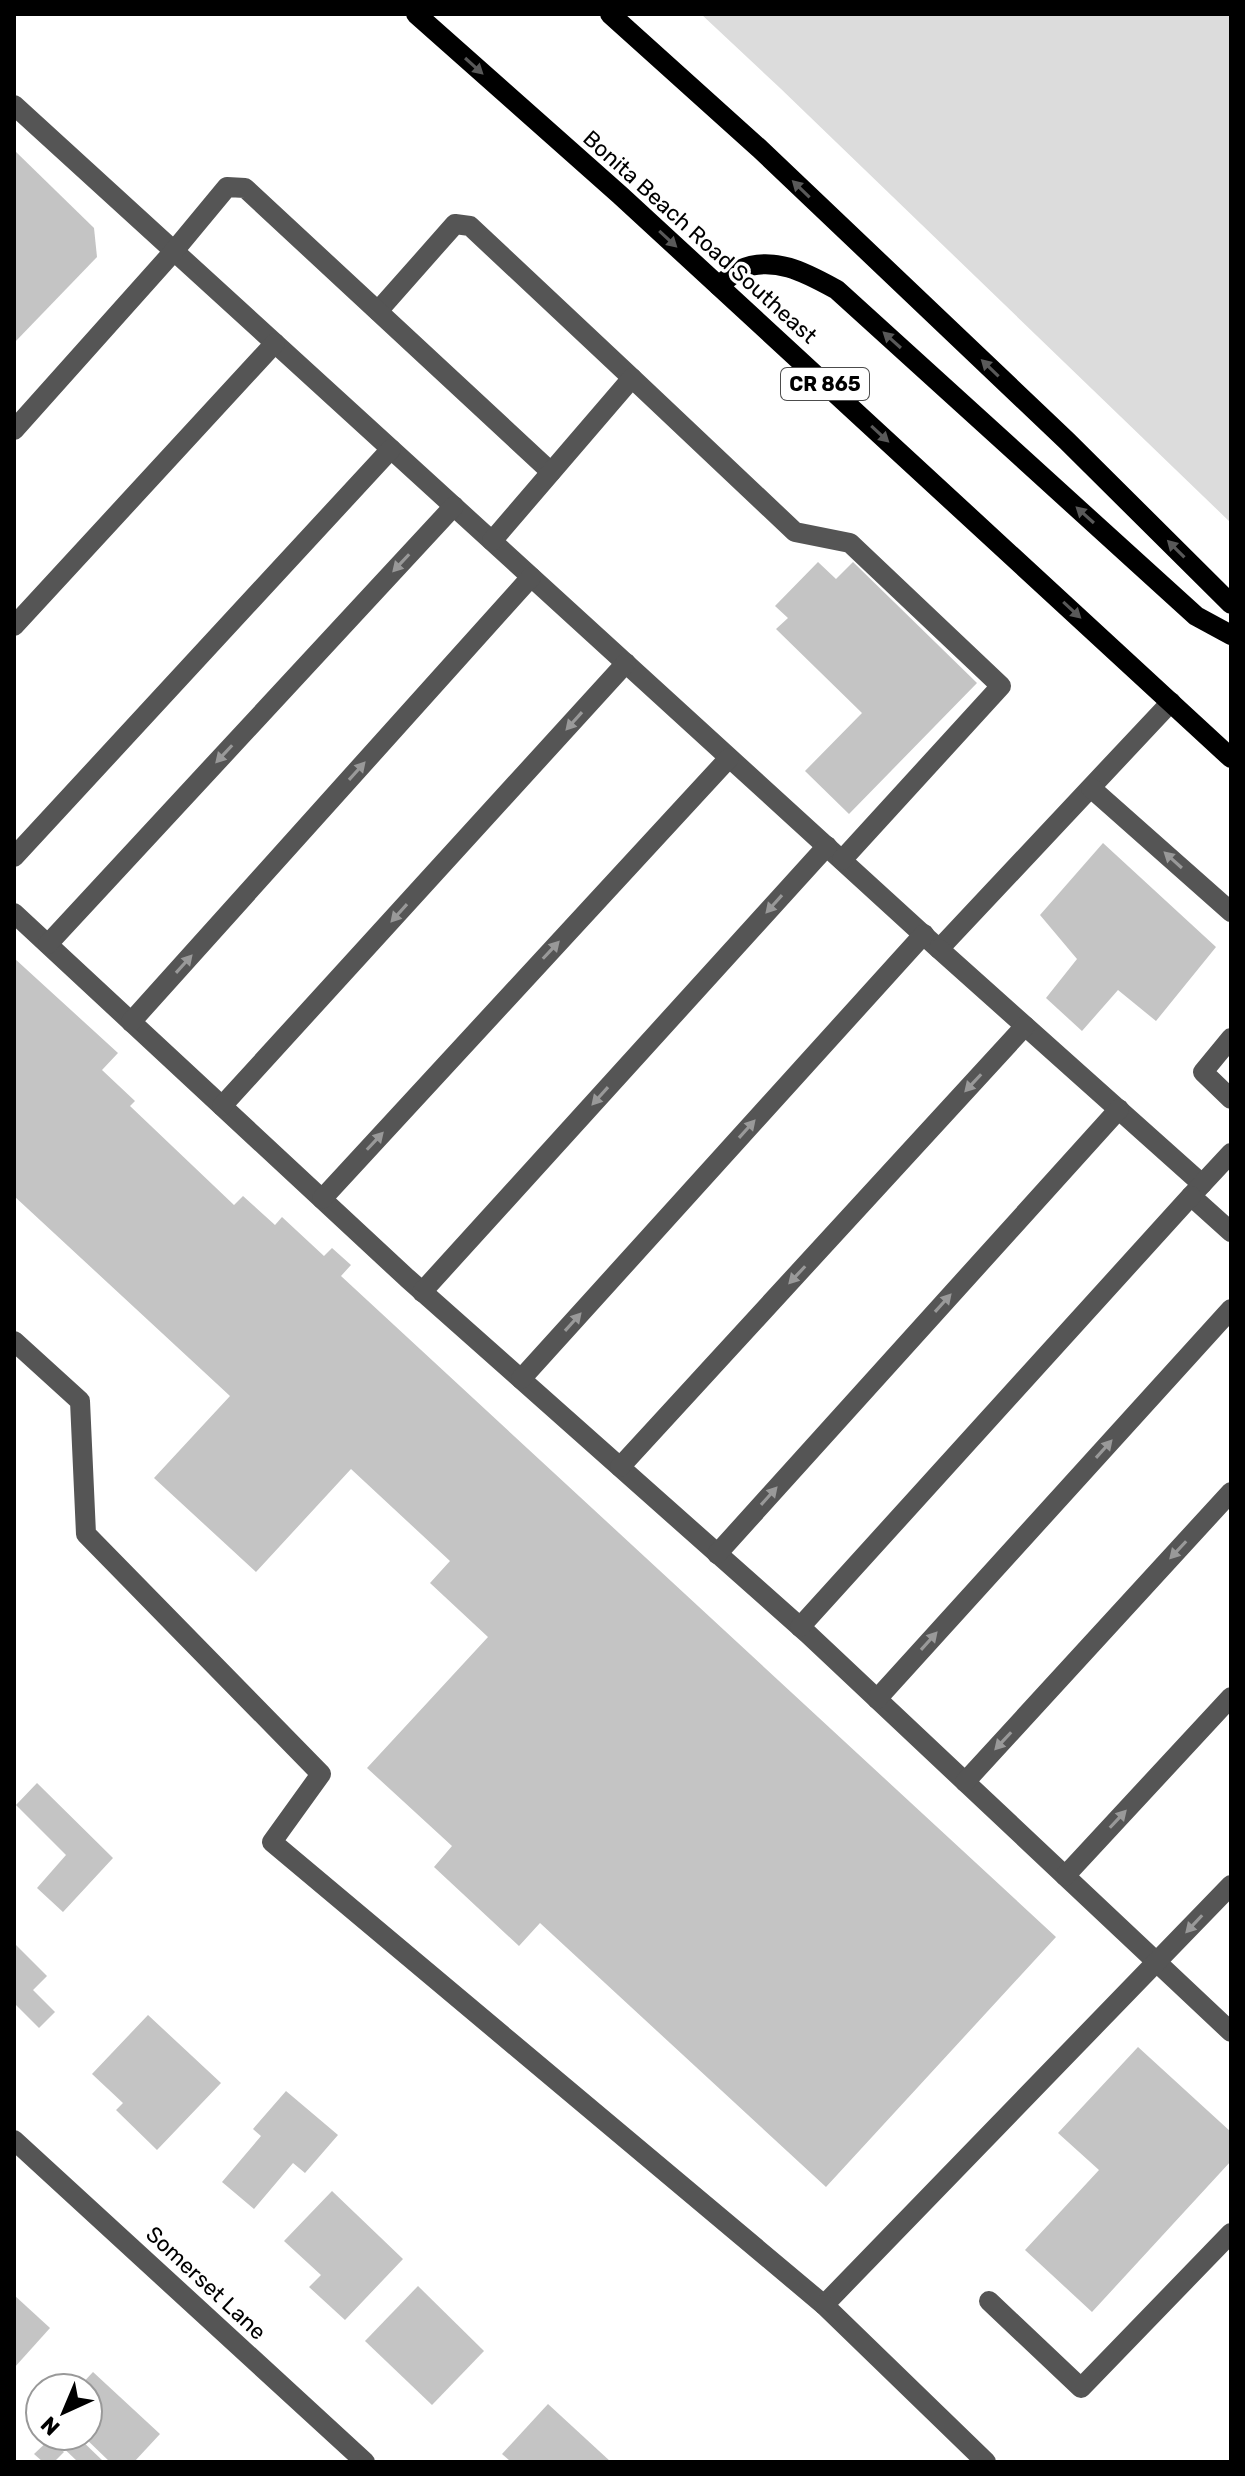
<svg xmlns="http://www.w3.org/2000/svg" width="1245" height="2476" font-family="Rubik,sans-serif">
  <style>
    .green { fill: #dcdcdc }
    .building { fill: #c4c4c4 }
    .lines { fill: none; stroke-linecap: round; stroke-linejoin: round }
    .minor { stroke: #555; stroke-width: 20 }
    .major { stroke: #000; stroke-width: 20 }
    .oneway { fill: #595959 }
    .oneway2 { fill: #999 }
    .labels { text-anchor: middle; dominant-baseline: central; stroke-width: 7; stroke-linejoin: round; paint-order: stroke }
    .shield { fill: #fff; stroke: #4c4c4c; stroke-width: 2 }
    .shield-label { font-size: 20px; font-weight: bold; fill: #000 }
    .street-label { font-size: 22px; fill: #000; stroke: #fff }
  </style>
  <rect width="100%" height="100%" fill="#fff"/>
  <path class="green" d="M701,14h530v509l-451,-435z"/>
  <g class="building">
    <path d="M14,150l80,78 3,29 -83,86z"/>
    <path d="M818,562l18,17 17,-17 124,121 -128,131 -44,-43 57,-58 -86,-84 12,-11 -13,-12z"/>
    <path d="M1103,843l113,104 -60,74 -38,-31 -36,41 -36,-33 31,-39 -37,-44z"/>
    <path d="M14,958l104,95 -16,17 33,31 -5,5 104,99 9,-9 32,29 7,-8 42,39 8,-8 19,17 -10,11 715,661 -230,250 -286,-264 -21,23 -85,-79 18,-21 -85,-78 121,-131 -58,-54 20,-22 -99,-92 -95,103 -102,-94 76,-82 -216,-200z"/>
    <path d="M37,1783l76,75 -50,54 -26,-24 29,-33 -50,-50z"/>
    <path d="M14,1943l33,33 -14,14 22,22 -16,16 -25,-25z"/>
    <path d="M148,2015l73,68 -64,67 -41,-40 7,-7 -31,-29z"/>
    <path d="M1138,2047l93,85v29l-139,151 -67,-62 74,-80 -41,-37z"/>
    <path d="M286,2091l52,44 -33,38 -12,-10 -39,46 -32,-27 39,-46 -8,-7z"/>
    <path d="M332,2191l71,68 -58,61 -36,-33 12,-12 -37,-34z"/>
    <path d="M418,2286l66,65 -52,54 -67,-64z"/>
    <path d="M14,2295l36,33 -36,40z"/>
    <path d="M93,2372l67,62 -26,28h-24l-27,-26h5v-48h-10z"/>
    <path d="M548,2404l63,58h-100l-9,-8z"/>
    <path d="M55,2436h22l27,26h-26l-25,-24z"/>
    <path d="M50,2439l14,13 -10,10h-11l-9,-8z"/>
  </g>
  <g class="lines">
    <g class="minor">
      <path d="M14,105l925,844 232,-247"/>
      <path d="M378,311l77,-87 15,2 162,152"/>
      <path d="M14,430l160,-179 53,-64 18,1 306,284"/>
      <path d="M492,541l140,-163 163,154 55,11 151,143 -159,174"/>
      <path d="M14,626l261,-283"/>
      <path d="M1091,788l140,124"/>
      <path d="M14,857l377,-408"/>
      <path d="M14,913l393,365 401,356 423,398"/>
      <path d="M48,944l406,-438"/>
      <path d="M939,949l263,235"/>
      <path d="M131,1022l400,-445"/>
      <path d="M1231,1038l-28,34 28,27"/>
      <path d="M222,1106l404,-443"/>
      <path d="M1231,1153l-40,43 40,36"/>
      <path d="M322,1199l407,-441"/>
      <path d="M422,1292l405,-446"/>
      <path d="M14,1341l66,60 6,133 235,240 -49,68 552,463 407,-420"/>
      <path d="M521,1379l403,-445"/>
      <path d="M620,1467l405,-441"/>
      <path d="M717,1554l402,-445"/>
      <path d="M800,1627l391,-431"/>
      <path d="M877,1699l354,-390"/>
      <path d="M965,1782l266,-290"/>
      <path d="M1065,1876l166,-179"/>
      <path d="M14,2140l351,322"/>
      <path d="M989,2301l92,87 150,-155"/>
      <path d="M824,2305l162,157"/>
    </g>
    <g class="major">
      <path d="M416,14l204,181 611,563"/>
      <path d="M610,14l150,135 307,292 164,163"/>
      <path d="M719,286c6,-5 13,-12 20,-16 34,-16 69,4 98,20l359,326 35,19"/>
    </g>
  </g>
  <defs><path id="oneway-solid" d="M-6-.8H1V-3.2L6.5 0L1 3.2V.8H-6Z" transform="scale(2)"/></defs>
  <g class="oneway">
    <use href="#oneway-solid" transform="translate(474 66) rotate(42)"/>
    <use href="#oneway-solid" transform="translate(801 189) rotate(-136)"/>
    <use href="#oneway-solid" transform="translate(668 239) rotate(43)"/>
    <use href="#oneway-solid" transform="translate(892 340) rotate(-138)"/>
    <use href="#oneway-solid" transform="translate(990 368) rotate(-136)"/>
    <use href="#oneway-solid" transform="translate(880 434) rotate(43)"/>
    <use href="#oneway-solid" transform="translate(1085 515) rotate(-138)"/>
    <use href="#oneway-solid" transform="translate(1176 549) rotate(-135)"/>
    <use href="#oneway-solid" transform="translate(1072 610) rotate(43)"/>
  </g>
  <g class="oneway2">
    <use href="#oneway-solid" transform="translate(401 563) rotate(133)"/>
    <use href="#oneway-solid" transform="translate(574 721) rotate(132)"/>
    <use href="#oneway-solid" transform="translate(224 754) rotate(133)"/>
    <use href="#oneway-solid" transform="translate(357 771) rotate(-48)"/>
    <use href="#oneway-solid" transform="translate(1173 860) rotate(-138)"/>
    <use href="#oneway-solid" transform="translate(774 904) rotate(132)"/>
    <use href="#oneway-solid" transform="translate(399 913) rotate(132)"/>
    <use href="#oneway-solid" transform="translate(551 950) rotate(-47)"/>
    <use href="#oneway-solid" transform="translate(184 964) rotate(-48)"/>
    <use href="#oneway-solid" transform="translate(973 1083) rotate(133)"/>
    <use href="#oneway-solid" transform="translate(600 1096) rotate(132)"/>
    <use href="#oneway-solid" transform="translate(747 1129) rotate(-48)"/>
    <use href="#oneway-solid" transform="translate(375 1141) rotate(-47)"/>
    <use href="#oneway-solid" transform="translate(797 1275) rotate(133)"/>
    <use href="#oneway-solid" transform="translate(943 1303) rotate(-48)"/>
    <use href="#oneway-solid" transform="translate(573 1322) rotate(-48)"/>
    <use href="#oneway-solid" transform="translate(1104 1449) rotate(-48)"/>
    <use href="#oneway-solid" transform="translate(769 1496) rotate(-48)"/>
    <use href="#oneway-solid" transform="translate(1178 1550) rotate(133)"/>
    <use href="#oneway-solid" transform="translate(929 1641) rotate(-48)"/>
    <use href="#oneway-solid" transform="translate(1003 1741) rotate(133)"/>
    <use href="#oneway-solid" transform="translate(1118 1819) rotate(-47)"/>
    <use href="#oneway-solid" transform="translate(1194 1924) rotate(133)"/>
  </g>
  <g class="labels">
    <rect class="shield" x="781" y="368" width="88" height="32" rx="6"/>
    <g class="shield-label">
      <text x="825" y="384">CR 865</text>
    </g>
    <g class="street-label">
      <text transform="translate(700 237) rotate(42)">Bonita Beach Road Southeast</text>
      <text transform="translate(206 2283) rotate(43)">Somerset Lane</text>
    </g>
  </g>
  <rect width="1245" height="2476" fill="none" stroke="#000000" stroke-width="32"/>
  <g transform="translate(64 2412) rotate(224)"><circle r="38" fill="#ffffff" stroke="#999999" stroke-width="2"/>
  <path d="M0-6L14 30L0 20L-14 30Z" fill="#000000"/>
  <text y="-12" font-size="22" font-weight="bold" text-anchor="middle" fill="#000000">N</text>
  </g>
</svg>
